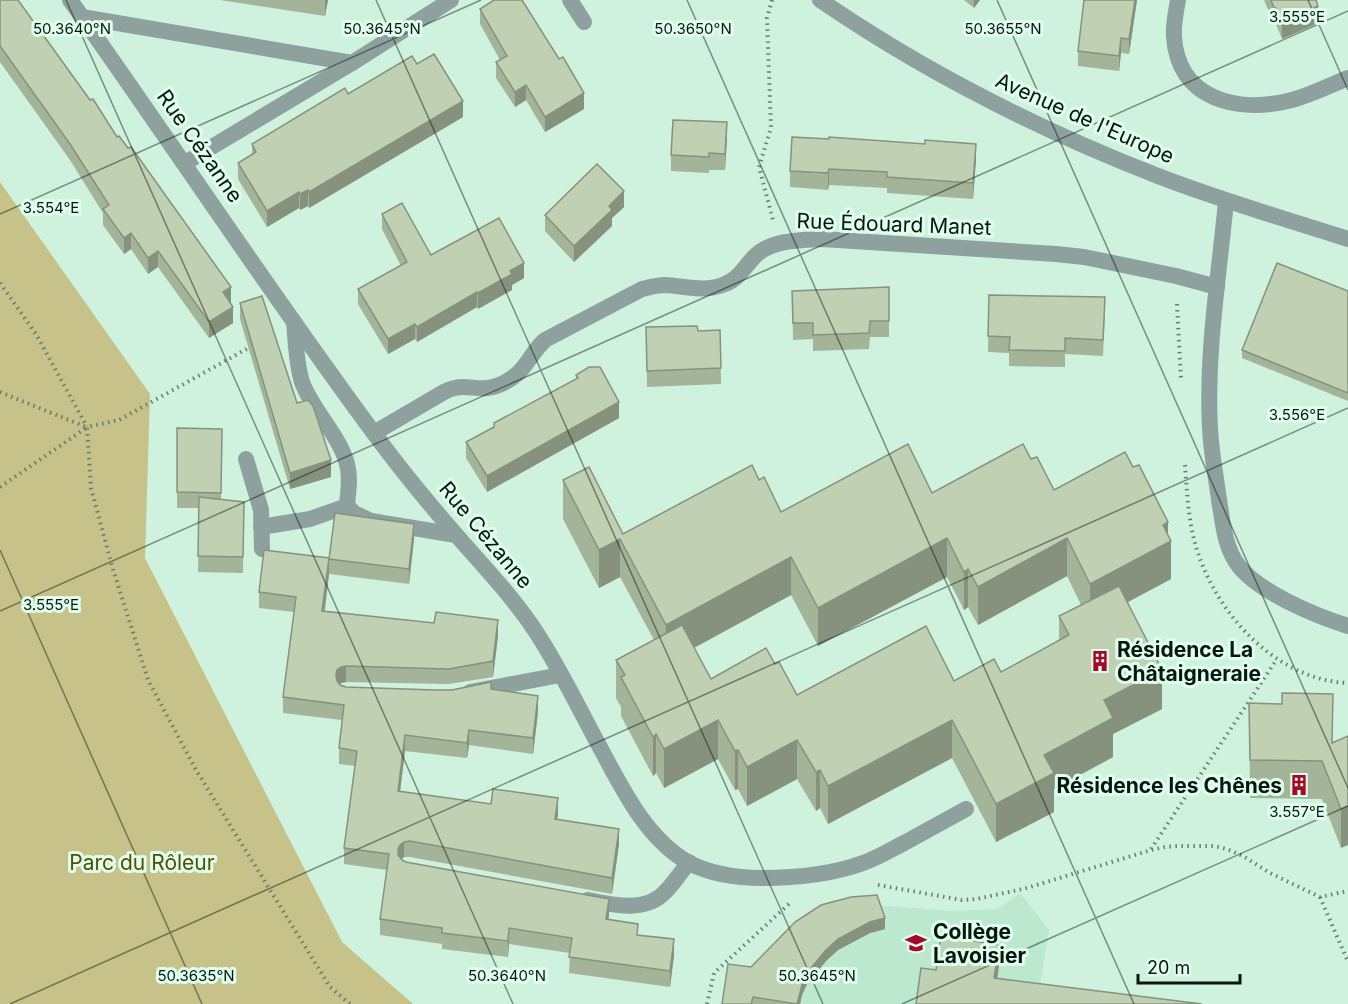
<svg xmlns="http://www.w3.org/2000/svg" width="1348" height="1004" font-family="Inter,sans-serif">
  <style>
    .built { fill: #bce8cf }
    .green { fill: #c6c28a }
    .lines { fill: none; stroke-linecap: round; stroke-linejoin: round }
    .path { stroke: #657d6f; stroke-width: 4; stroke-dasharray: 1.5 4.5; stroke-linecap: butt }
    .service { stroke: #8ea19f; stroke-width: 16 }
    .minor { stroke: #8ea19f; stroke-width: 16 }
    .tertiary { stroke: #8ea19f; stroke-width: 16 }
    .wall { fill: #a4b499; fill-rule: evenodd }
    .shaded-wall { fill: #86927d }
    .building { fill: #bfd1b2; stroke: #86927d; stroke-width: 1.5 }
    .ticks { fill: none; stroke: #0a1710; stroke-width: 1.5; stroke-opacity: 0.45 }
    .labels { text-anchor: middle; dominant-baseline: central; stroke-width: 6; stroke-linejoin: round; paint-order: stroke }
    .street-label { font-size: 21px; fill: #0a1710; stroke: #e0feed }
    .poi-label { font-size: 21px; font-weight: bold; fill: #0a1710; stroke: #e0feed; text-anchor: start }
    .park-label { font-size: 21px; fill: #554f03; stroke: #e0feed }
    .ticks-label { font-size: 15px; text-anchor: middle; fill: #0a1710; stroke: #e0feed; stroke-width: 6; stroke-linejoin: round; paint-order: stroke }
  </style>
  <rect width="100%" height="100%" fill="#cef2dd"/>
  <path class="built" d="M1020,893l29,37 -12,74h-313l15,-28 138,-71 74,6 47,-2z"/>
  <path class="green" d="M0,182l150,212 -5,164 197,384 71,62h-413z"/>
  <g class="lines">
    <g class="path">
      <path d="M772,0l-5,18 4,110 -12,39 14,53"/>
      <path d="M0,283l36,51 51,93"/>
      <path d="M1177,304l4,76"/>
      <path d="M252,346l-133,74 -32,7 4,61 21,78 36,114 48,90 134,217 20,17"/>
      <path d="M0,392l86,35"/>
      <path d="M1185,465c2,26 3,53 10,78 18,67 79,137 153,140"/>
      <path d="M0,487l86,-59"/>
      <path d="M1151,849l126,-190"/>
      <path d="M878,885l84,15 15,-1 50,-11 124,-38 14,-3 12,-1h37l13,3 16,7 27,17 50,24 28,-6"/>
      <path d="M1320,897l28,65"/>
      <path d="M707,1004l7,-31 76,-70"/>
    </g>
    <g class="service">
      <path d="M294,322c2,20 2,41 8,60 10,28 38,54 45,82 4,14 1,28 0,42"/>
      <path d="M246,459l15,51 1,39"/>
      <path d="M261,527l49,-8 37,-13 7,7 17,8 85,14"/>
      <path d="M470,692l90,-17"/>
      <path d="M588,900c24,5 58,13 77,-8 9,-9 16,-20 24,-30"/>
    </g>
    <g class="minor">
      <path d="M70,0c103,145 200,293 306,436 26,35 53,68 82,101 27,31 55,60 78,95 25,38 44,79 66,119 22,41 45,88 87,112 22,11 49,15 73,15 35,0 68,-3 101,-15 15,-5 29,-14 43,-21 20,-11 40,-22 60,-33"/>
      <path d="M570,0l14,22"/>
      <path d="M1178,0c-2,12 -5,25 -4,37 4,62 62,76 114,64 21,-5 40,-15 60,-23"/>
      <path d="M82,17l270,46"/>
      <path d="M185,163l167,-100 99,-63"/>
      <path d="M1226,201c-7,75 -20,151 -16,227 1,24 6,48 9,72 4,22 5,46 19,65 20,27 78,51 110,61"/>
      <path d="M374,433l70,-41c6,-3 12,-5 19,-5 8,0 16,2 24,1 12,-1 26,-9 34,-18 9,-10 13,-20 24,-30l97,-51c8,-2 15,-4 23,-4 21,1 39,8 60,-1 14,-5 20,-18 30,-28 16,-16 46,-16 67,-17l234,15 28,3 92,19 41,11"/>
    </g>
    <path class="tertiary" d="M820,0c105,72 220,130 338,176 62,24 127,43 190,63"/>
  </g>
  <g class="wall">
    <path d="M0,0l41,32 76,105 114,166 2,20 -24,15 -51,-71 -10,7 -17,-25 -7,5 -21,-29v-12l-33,-53 -70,-98z"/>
    <path d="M220,0h108l-3,16z"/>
    <path d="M964,0h16l-6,8z"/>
    <path d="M1137,0l-8,54 -8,-1 -2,18 -41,-5v-15z"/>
    <path d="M1264,0h52l2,23 -36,16 -6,-15h-2z"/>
    <path d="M480,9l104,100 -39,23 -19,-32 -11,7 -19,-29v-16l4,-2 -20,-36z"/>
    <path d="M417,64l46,53 -154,91 -1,-2 -8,4 -1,-2 -32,19 -29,-48v-16l14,-8v-11l96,-50z"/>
    <path d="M727,138l-2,32h-16v3l-38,-2v-16z"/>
    <path d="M976,160l-3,39 -86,-6v-5l-58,-3 -1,5 -38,-3v-16z"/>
    <path d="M624,207l-12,11v8l-38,36 -29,-31v-16z"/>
    <path d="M382,214l49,41 93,23 -12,7v5l-34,19 -1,-2 -60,35 -2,-3 -27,15 -30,-50v-15l43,-23 -19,-37z"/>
    <path d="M889,287v50h-19l-1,12 -56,2v-12l-20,1 -1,-49z"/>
    <path d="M1348,291v110l-106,-43v-8z"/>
    <path d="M989,295l116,18 -2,43 -38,-2v13l-56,-1v-13l-21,-1z"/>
    <path d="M240,303l57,100 34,74 -41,12 -50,-170z"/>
    <path d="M646,327l52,4 22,-1 1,54 -74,3z"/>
    <path d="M576,375l43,43 -132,74 -21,-34v-16l28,-15v-4l82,-44z"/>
    <path d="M177,428l45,1 -1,71 23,2 -1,71 -45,-1 1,-64h-22z"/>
    <path d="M1031,459l23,31 114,45 3,44 -43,23 34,107 -49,25v23l-59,32v23l-58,30 -44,-84 -124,66 -8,-16 -4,3 -19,-32 -50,27 -9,-17 -3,1 -17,-31 -54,29 -8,-15 -3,3 -32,-60v-9l-5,-9v-38l38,-20 -34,-63 -21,11 -36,-69v-39l60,54 136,-54 22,32 151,-19zM1067,576l14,29 -22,11v25l-58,31 -47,9 -157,14 -22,-31 -64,15 -17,-31 97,-53 27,51 129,-69 17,33 4,-3 10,18z"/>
    <path d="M414,539l-5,45 -80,-10 -4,37 173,25 -5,41 -44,7 -103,-2 -7,2 7,3 89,3 56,-1 47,23 -5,42 -64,-9 -2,13 -62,-7 -5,41 158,22 -1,5 62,25 -7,50 -202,-37h-6l-3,2 5,3 203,53 -1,4 66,36 -4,32 -101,-14 1,-20 -61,-9 -1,13 -66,-8v-5l-62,-9v-16l7,-49 -43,-6v-16l11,-82 -16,-2v-16l3,-28 -59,-7v-16l11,-85 -35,-4v-16l70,-34z"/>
    <path d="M1249,703l84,40 15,-7 -7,112 -19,-49 -72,-1z"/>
    <path d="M877,895l8,34 -15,4 -32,17 -12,11 -19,23 -5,11 -2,9h-78l29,-37z"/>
  </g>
  <g class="shaded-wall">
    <path d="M325,0h3l-3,16z"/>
    <path d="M974,0h6l-6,8z"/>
    <path d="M1135,0h2l-8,54v-15z"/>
    <path d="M1318,6v17l-36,16v-16z"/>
    <rect x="1274" y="8" width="2" height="16"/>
    <path d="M1121,38v15l-2,18v-15z"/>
    <path d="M526,85v15l-11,7v-15z"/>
    <path d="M584,93v16l-39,23v-15z"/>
    <path d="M463,101v16l-154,91v-16z"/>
    <path d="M727,122v16l-2,32v-16z"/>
    <path d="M976,144v16l-3,39v-16z"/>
    <path d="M829,169v16l-1,5v-17z"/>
    <path d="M308,190v16l-8,4v-16z"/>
    <path d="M624,191v16l-12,11v8l-38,36v-16l35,-40z"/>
    <path d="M299,192v16l-32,19v-16z"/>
    <path d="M131,233v16l-7,5v-16z"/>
    <path d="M158,251v16l-10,7v-16z"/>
    <path d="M524,263v15l-12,7v5l-34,19v-16l32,-22z"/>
    <path d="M231,287v16l-8,-11z"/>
    <path d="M477,292v15l-60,35v-15z"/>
    <path d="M233,307v16l-24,15v-16z"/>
    <path d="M415,324v15l-27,15v-15z"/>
    <path d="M619,402v16l-132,74v-16z"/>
    <path d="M331,460v17l-41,12v-16z"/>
    <path d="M1168,522v21l3,-2v38l-81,43v-38l73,-59z"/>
    <path d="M414,524v15l-5,45v-15z"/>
    <path d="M947,538v39l-129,69v-38z"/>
    <path d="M1067,538v38l-89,49v-38z"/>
    <path d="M620,539v38l-21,11v-38z"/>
    <path d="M791,557v38l-125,68v-38z"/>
    <path d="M329,558v16l-7,53v-16z"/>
    <path d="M968,569v38l-4,3v-38z"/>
    <path d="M498,620v16l-5,41v-16z"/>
    <path d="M346,666v16l-5,1 -4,3 -1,-11 1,-5 4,-3z"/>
    <path d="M1162,670v39l-49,25v23l-59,32v23l-58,30v-38l48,-49 60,-55z"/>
    <path d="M538,696v16l-5,42v-16z"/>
    <path d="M718,720v39l-54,29v-39z"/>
    <path d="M952,720v38l-124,66v-38z"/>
    <path d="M469,730v15l-2,13v-15z"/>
    <path d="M656,734v39l-3,3v-39z"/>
    <path d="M405,735v16l-7,56v-16z"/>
    <path d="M797,740v39l-50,27v-39z"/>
    <path d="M738,750v39l-3,1v-39z"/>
    <path d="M820,770v38l-4,3v-39z"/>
    <path d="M558,798v16l-3,21v-16z"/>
    <path d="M1348,806v39l-7,3v-39z"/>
    <path d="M619,829v15l-7,50v-16z"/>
    <path d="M404,842v15l-4,4 -2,-11 2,-5z"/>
    <path d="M609,899v16l-3,20v-16z"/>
    <path d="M885,918v11l-15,4 -32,17 -12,11 -19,23 -5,11 -2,9h-3l5,-19 5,-12 19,-23 12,-11 32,-17z"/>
    <path d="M509,928v16l-1,13v-16z"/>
    <path d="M674,939v16l-4,32v-16z"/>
    <path d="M999,945v22l-5,34v-23z"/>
  </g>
  <g class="building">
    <path d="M0,0h18l72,100 3,-1 24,38 2,-1 9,12 3,-1 100,140 -8,5 10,15 -24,15 -51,-71 -10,7 -17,-25 -7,5 -21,-29 6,-4 -39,-61 -70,-98z"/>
    <path d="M494,0h28l37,59 4,-2 21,36 -39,24 -19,-32 -11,7 -19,-30 11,-6 -27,-47z"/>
    <path d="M1084,0h51l-6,39 -8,-1 -2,18 -41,-5z"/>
    <path d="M1271,0h45l2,6 -36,17 -6,-15h-2z"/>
    <path d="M434,54l29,47 -154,91 -1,-2 -8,4 -1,-2 -32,19 -29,-48 18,-11 -4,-8 93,-56 3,6 64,-38 5,8z"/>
    <path d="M673,120l54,2 -2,32 -16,-1v4l-38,-2z"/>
    <path d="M792,137l37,2v-2l96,7v-4l51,4 -3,39 -86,-6v-5l-58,-3 -1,4 -38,-2z"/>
    <path d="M597,164l27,27 -15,15 3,4 -38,36 -29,-31z"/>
    <path d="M402,203l29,52 68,-37 25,45 -14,8 2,3 -34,19 -1,-1 -60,35 -2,-3 -27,15 -30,-50 49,-27 -25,-48z"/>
    <path d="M1277,263l71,28v102l-106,-43z"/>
    <path d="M889,287v34h-19l-1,12 -56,2v-12h-20l-1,-32z"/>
    <path d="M989,295l116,2 -2,43 -38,-2v13l-56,-1 1,-13 -22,-1z"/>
    <path d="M262,296l35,107 11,-3 5,6 18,54 -41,13 -50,-170z"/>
    <path d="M697,326l1,5 22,-1 1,38 -74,3 -1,-44z"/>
    <path d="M589,367h11l19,35 -132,74 -21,-34 28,-15v-4l84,-45 -2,-3z"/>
    <path d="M177,428l45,1 -1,64 -44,-1z"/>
    <path d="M908,444l24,49 91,-49 8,15 6,-2 17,33 71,-38 8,15 6,-2 29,57 -5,3 8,16 -81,43 -23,-46 -89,49 -10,-18 -4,3 -17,-34 -129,70 -27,-51 -125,68 -46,-86 -21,11 -36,-70 26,-13 34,67 129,-69 7,15 5,-3 17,35z"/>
    <path d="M199,497l45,5 -1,55 -45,-1z"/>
    <path d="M335,513l79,11 -5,45 -80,-10z"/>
    <path d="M264,550l65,8 -7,53 112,12 2,-11 62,8 -5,41 -44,8 -103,-3 -5,1 -4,3 -1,5 1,6 3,4 6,2 89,3h17l39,-8v7l47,7 -5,42 -64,-8 -2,13 -62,-8 -7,56 93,13 2,-15 65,9 -3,21 64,10 -7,49 -202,-37 -6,1 -4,3 -2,5v5l4,5 4,2 203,37 -3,20 32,5 -1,11 37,4 -4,32 -101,-14 3,-19 -63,-10 -1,13 -66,-8v-5l-62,-9 9,-65 -45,-6 13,-97 -18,-3 5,-43 -61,-8 13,-100 -37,-5z"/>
    <path d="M1119,586l43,84 -58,30 9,18 -69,37 10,18 -58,31 -44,-84 -124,66 -8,-16 -4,2 -19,-32 -50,27 -9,-17 -3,1 -17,-31 -54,29 -8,-15 -3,3 -32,-60 4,-2 -9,-15 66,-35 29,54 55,-31 9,16 4,-2 18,33 129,-69 28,55 40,-22 7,13 68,-37 -10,-19z"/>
    <path d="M1282,693l51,1 -1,49 16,-7v70l-7,3 -19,-48 -72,-1 -1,-57 33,1z"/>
    <path d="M877,895l8,23 -15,4 -32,17 -12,11 -19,23 -5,12 -5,19 -44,-7 -2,7h-29l6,-40 23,3 44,-45 26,-17 30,-8z"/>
    <path d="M941,936l58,9 -5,33 208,26h-286l5,-36 15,2z"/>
  </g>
  <path class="ticks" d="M66,0l447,1004M376,0l447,1004M687,0l447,1004M997,0l351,788M1308,0l40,90M0,214l481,-214M0,550l202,454M0,611l1348,-600M10,1004l1338,-596M902,1004l446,-198"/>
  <defs>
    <symbol id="building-bare" viewBox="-9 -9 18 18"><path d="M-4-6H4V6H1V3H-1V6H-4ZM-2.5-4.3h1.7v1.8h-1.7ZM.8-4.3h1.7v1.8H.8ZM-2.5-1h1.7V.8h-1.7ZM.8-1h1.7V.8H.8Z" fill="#a5092a" stroke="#e0feed" stroke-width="2.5" paint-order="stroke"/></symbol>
    <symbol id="school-bare" viewBox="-9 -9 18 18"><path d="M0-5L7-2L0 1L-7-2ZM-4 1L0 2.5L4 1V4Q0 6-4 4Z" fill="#a5092a" stroke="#e0feed" stroke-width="2.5" paint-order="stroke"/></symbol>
  </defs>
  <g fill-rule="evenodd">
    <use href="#building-bare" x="1085" y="646" width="30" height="30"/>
    <use href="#building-bare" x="1284" y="770" width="30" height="30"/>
    <use href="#school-bare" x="901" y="928" width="30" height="30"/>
  </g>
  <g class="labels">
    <g class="street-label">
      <text transform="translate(1085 118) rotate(24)">Avenue de l'Europe</text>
      <text transform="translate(200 146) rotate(55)">Rue Cézanne</text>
      <text transform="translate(894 224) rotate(2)">Rue Édouard Manet</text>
      <text transform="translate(486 535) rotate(50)">Rue Cézanne</text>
    </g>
    <g class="poi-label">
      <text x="1117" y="649">Résidence La<tspan x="1117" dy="24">Châtaigneraie</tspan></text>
      <text x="1282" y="785" text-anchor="end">Résidence les Chênes</text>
      <text x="933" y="931">Collège<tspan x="933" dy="24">Lavoisier</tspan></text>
    </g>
    <g class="park-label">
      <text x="142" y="862">Parc du Rôleur</text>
    </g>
  </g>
  <g class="ticks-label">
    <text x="1297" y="22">3.555°E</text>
    <text x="72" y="34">50.3640°N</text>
    <text x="382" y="34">50.3645°N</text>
    <text x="693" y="34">50.3650°N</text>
    <text x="1003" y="34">50.3655°N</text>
    <text x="51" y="213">3.554°E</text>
    <text x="1297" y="420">3.556°E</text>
    <text x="51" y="610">3.555°E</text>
    <text x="1297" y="817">3.557°E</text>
    <text x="196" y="981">50.3635°N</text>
    <text x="507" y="981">50.3640°N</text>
    <text x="817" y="981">50.3645°N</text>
  </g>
  <path d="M1138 974v9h102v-9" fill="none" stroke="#0a1710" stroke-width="3"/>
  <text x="1147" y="974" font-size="18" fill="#0a1710" stroke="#e0feed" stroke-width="4.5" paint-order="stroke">20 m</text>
</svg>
